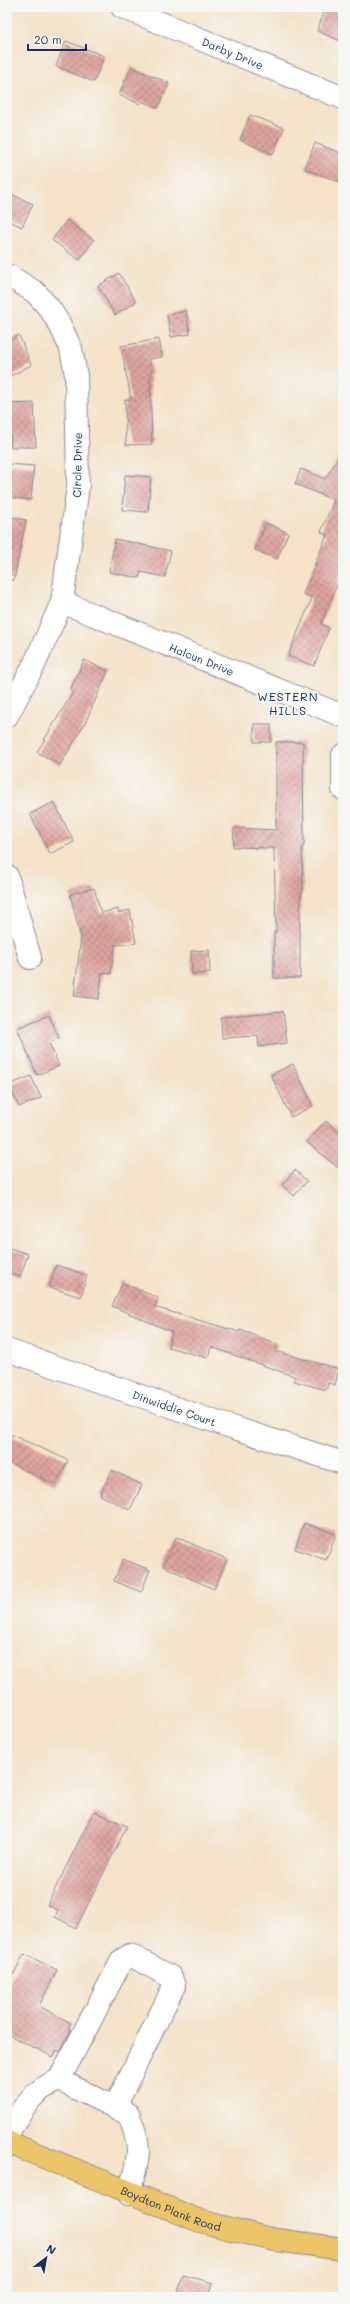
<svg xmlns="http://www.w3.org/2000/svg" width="350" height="2304" font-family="Mali,sans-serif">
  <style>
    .building { fill: url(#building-cross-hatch) }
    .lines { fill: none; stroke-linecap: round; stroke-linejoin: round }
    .minor-casing { stroke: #888894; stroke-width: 24 }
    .major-casing { stroke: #888894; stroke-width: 24 }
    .minor { stroke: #fff; stroke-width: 22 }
    .major { stroke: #edc569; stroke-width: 22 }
    .labels { text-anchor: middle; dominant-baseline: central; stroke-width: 4; stroke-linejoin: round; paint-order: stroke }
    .street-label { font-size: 11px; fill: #1b2f5e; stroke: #f6f6f2 }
    .neighbourhood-label { font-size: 12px; letter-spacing: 1px; fill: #1b2f5e; stroke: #f6f6f2 }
  </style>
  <defs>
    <pattern id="building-cross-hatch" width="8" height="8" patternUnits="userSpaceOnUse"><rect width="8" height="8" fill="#dfa49f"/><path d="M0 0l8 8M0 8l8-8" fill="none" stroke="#b48685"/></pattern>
  </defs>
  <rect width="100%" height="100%" fill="#f6f6f2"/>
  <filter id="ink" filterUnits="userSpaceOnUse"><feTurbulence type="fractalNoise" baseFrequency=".025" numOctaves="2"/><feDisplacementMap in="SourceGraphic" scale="8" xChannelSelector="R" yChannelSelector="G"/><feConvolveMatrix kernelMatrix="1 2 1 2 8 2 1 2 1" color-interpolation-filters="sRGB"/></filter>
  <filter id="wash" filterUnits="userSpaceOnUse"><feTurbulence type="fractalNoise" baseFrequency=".012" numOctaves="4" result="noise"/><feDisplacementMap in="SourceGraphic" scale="16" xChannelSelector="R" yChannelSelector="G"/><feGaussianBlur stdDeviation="0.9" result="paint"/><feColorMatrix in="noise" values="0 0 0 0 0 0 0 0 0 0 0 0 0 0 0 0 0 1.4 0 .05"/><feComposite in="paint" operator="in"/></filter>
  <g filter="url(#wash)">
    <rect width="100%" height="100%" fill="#f4e2c9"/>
    <g id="blocks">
      <g class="building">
        <path d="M326,7l17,6v29l-26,-11z"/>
        <path d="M66,41l38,15 -10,26 -38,-16z"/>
        <path d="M131,67l38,16 -11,25 -17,-7 -1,3 -21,-9z"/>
        <path d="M250,115l34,13 -11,26 -33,-14z"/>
        <path d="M315,143l28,11v29l-38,-14z"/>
        <path d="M7,192l26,12 -11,23 -15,-7z"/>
        <path d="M67,220l27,20 -15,20 -27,-20z"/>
        <path d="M119,273l17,29 -21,13 -17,-29z"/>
        <path d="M186,311l4,23 -19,3 -4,-22z"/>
        <path d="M19,335l12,30 -24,13v-36z"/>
        <path d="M159,339l3,18 -13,2 3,15 -2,1 2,69 -26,1 -1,-45 6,-1 -10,-53z"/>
        <path d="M34,403l2,44h-26l1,-11h-3l-1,-32z"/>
        <path d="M343,450v120l-22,54 8,4 -15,38 -26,-10 24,-58 -9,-4 24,-59 -6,-3 13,-32 -39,-16 6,-15 24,10z"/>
        <path d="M8,464l26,2 -3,34 -24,-3z"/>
        <path d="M125,475l26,2 -3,35 -26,-2z"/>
        <path d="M7,516l19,4 -12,60h-7z"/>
        <path d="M266,523l22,10 -11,26 -22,-9z"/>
        <path d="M115,539l56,12 -6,26 -24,-5 -2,6 -30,-6z"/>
        <path d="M84,660l24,11 -23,52 -25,42 -23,-13 36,-60 -3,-1z"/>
        <rect x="254" y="724" width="17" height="18"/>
        <path d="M276,742h27l1,104 -2,1 1,46h-2l-1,21v64h-26v-46h2l-2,-84 -41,-1 1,-19 42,2z"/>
        <path d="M54,802l20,40 -24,12 -20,-40z"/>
        <path d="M94,888l7,25 17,-4v4l12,-3 6,33 -21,2 -4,29 -9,-1 -3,26 -25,-3 7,-59 -11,-43z"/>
        <path d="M209,950l1,23 -18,1 -1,-23z"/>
        <path d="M283,1011l4,32 -28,4 -1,-11 -36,2 -1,-21z"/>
        <path d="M49,1015l10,23 -10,5 10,23 -22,9 -20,-47z"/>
        <path d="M293,1064l20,42 -22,11 -20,-42z"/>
        <path d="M31,1076l10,22 -22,9 -10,-22z"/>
        <path d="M326,1121l17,15v36l-36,-30z"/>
        <path d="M295,1170l12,11 -13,15 -12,-11z"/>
        <path d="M7,1247l21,7 -8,23 -13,-5z"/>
        <path d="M56,1265l31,10 -6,22 -32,-10z"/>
        <path d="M123,1283l35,15 -4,9 85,25 1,-2 38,14 -3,7 64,18 -4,16 -7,-2 -2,7 -32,-9 2,-4 -85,-30 -3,11 -40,-11 4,-15 -60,-26z"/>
        <path d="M7,1433l61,27 -12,25 -49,-23z"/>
        <path d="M112,1470l30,15 -12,25 -30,-15z"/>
        <path d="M304,1523l32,11 -10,26 -31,-11z"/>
        <path d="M176,1537l51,22 -13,30 -51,-23z"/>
        <path d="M123,1559l27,11 -9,22 -27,-11z"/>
        <path d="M94,1811l33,15 -51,102 -21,-11 3,-7 -11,-5z"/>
        <path d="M24,1954l33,16 -18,36 32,17 -3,6 3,1 -11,22 -3,-2 -4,7 -46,-23v-47z"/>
        <path d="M183,2275l30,8 -4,14h-26v-3l-5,-1z"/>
      </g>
    </g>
  </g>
  <g filter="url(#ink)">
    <use href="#blocks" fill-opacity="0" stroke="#888894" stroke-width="1"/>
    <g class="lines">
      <defs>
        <g id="minor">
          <path id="s1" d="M122,7l221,91"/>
          <path d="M7,275l28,17 15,17 10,16 11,24 5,26 2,111 -16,116 -28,63 -27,51"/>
          <path id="s2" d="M62,602l281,114"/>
          <path d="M343,755v34"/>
          <path d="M7,876l23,82"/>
          <path id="s3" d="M7,1350l212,73 124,40"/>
          <path d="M59,2080l63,-120 8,-5 41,22 3,9 -59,121"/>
          <path d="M7,2135c15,-25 23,-44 52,-55l69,34c16,36 10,44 1,80"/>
        </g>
        <g id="major">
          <path id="s4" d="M7,2142l193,79 70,18 73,10"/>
        </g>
      </defs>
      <use href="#minor" class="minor-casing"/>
      <use href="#major" class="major-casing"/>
      <use href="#minor" class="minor"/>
      <use href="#major" class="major"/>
    </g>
  </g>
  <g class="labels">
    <g class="street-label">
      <text stroke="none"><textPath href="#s1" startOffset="120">Darby Drive</textPath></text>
      <text transform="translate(77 465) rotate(-89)">Circle Drive</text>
      <text stroke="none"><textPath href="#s2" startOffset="151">Halcun Drive</textPath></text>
      <text stroke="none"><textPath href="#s3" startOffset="177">Dinwiddie Court</textPath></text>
      <text stroke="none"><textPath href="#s4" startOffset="177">Boydton Plank Road</textPath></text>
    </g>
    <g class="neighbourhood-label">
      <text x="288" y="696">WESTERN<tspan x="288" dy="14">HILLS</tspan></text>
    </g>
  </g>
  <rect width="350" height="2304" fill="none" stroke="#f6f6f2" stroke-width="24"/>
  <g transform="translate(46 2258) rotate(31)" stroke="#f6f6f2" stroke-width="3" paint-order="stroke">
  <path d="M0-3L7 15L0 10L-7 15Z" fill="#1b2f5e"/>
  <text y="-6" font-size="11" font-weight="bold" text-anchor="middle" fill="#1b2f5e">N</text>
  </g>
  <path d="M28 44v6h58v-6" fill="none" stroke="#1b2f5e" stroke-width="2"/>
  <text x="34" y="44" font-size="12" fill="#1b2f5e" stroke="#f6f6f2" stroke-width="3" paint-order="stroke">20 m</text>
</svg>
